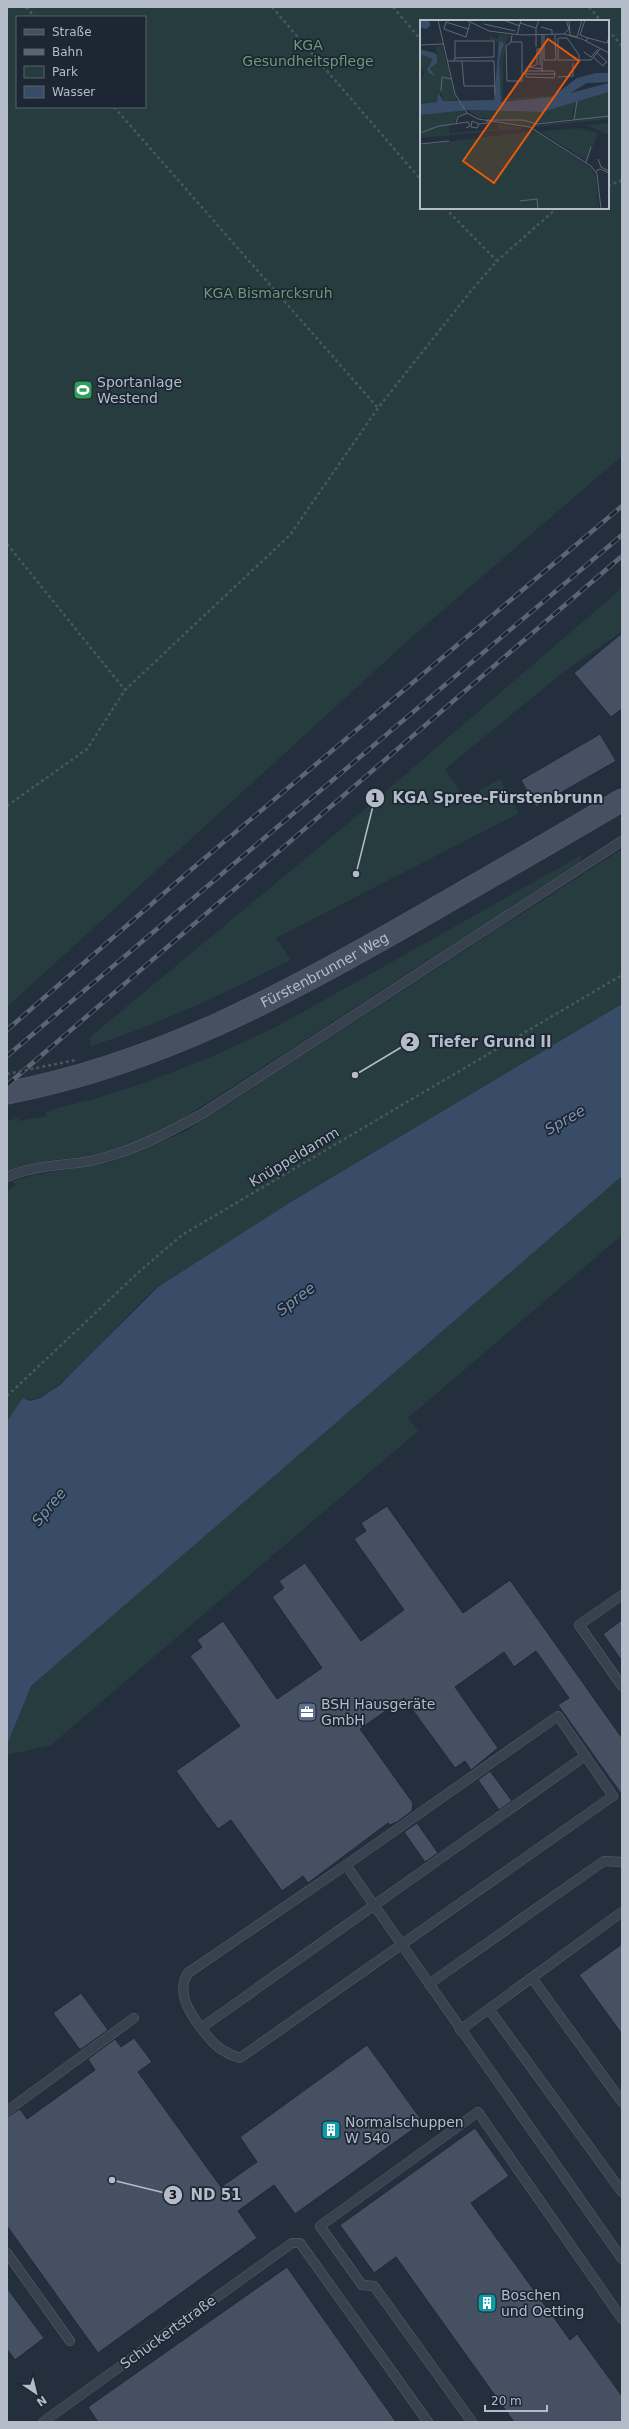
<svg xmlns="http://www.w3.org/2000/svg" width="629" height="2429" font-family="'DejaVu Sans',sans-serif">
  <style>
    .green { fill: #263c3f; fill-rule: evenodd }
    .water { fill: #394c67 }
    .building { fill: #455162; stroke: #1f2835 }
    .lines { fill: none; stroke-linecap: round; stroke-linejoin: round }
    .service-casing { stroke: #565f6c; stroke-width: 10 }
    .secondary-casing { stroke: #565f6c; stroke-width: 23 }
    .path { stroke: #44595c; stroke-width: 2.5; stroke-dasharray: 3 3; stroke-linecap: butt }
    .service { stroke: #38414e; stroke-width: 9 }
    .secondary { stroke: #465061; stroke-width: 22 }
    .rail-casing { stroke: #5a6575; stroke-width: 4.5 }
    .rail { stroke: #1d2633; stroke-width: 3; stroke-dasharray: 9; stroke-linecap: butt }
    .path-bridge { stroke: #44595c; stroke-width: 2.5; stroke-dasharray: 3 3; stroke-linecap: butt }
    .labels { text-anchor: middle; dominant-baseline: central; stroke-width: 3.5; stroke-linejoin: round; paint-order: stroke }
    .park-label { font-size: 14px; fill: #6b9a76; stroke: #1d2633 }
    .poi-label { font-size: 14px; fill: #b4bcc9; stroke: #1d2633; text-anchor: start }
    .street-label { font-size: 14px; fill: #b4bcc9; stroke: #1d2633 }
    .water-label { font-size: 15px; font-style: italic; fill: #7c92b1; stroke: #1d2633 }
    .inset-road { fill: none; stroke: #5e6776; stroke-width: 1 }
    .view { fill: #e8590c; fill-opacity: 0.15; stroke: #e8590c; stroke-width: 2 }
    .inset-edge { fill: none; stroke: #b4bcc9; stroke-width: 2 }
    .leader { fill: none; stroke: #b4bcc9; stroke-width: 1.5 }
    .callout-dot { fill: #b4bcc9; stroke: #1d2633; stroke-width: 1.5 }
    .mark-label { font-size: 12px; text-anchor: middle; font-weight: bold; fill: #111 }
    .callout-label { font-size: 15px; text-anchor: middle; font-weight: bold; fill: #b4bcc9; stroke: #1d2633; stroke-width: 3.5; stroke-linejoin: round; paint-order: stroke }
  </style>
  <rect width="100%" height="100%" fill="#242f3e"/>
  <g class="green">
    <path d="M7,7h615v449l-209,180 -406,371zM17,17h128v90h-128zM421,21h187v187h-187z"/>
    <path d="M622,588v44l-56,38 -121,99 20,30 35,-20 19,34 -243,125 15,22c-65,32 -130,64 -200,86l-2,-8 275,-228z"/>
    <path d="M622,849v155c-153,94 -306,187 -460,280 -30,18 -107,126 -139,115l-16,22v-229l9,-7 -3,-4 21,-6 75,-12 75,-31z"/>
    <path d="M582,855l-2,7 -398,257c-24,12 -49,26 -76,33 -33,8 -68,7 -99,19v-50l11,-3 1,3 27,-5v-4l7,-1v-2l41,-10 53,-17 66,-26 63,-29z"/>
    <path d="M622,1176v59l-214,183 10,13 -367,314 -44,10v-10l24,-59z"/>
  </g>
  <path class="water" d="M622,1004v172l-591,510 -24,59v-324l16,-23 7,3 10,-3 20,-13 98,-98 133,-85z"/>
  <g class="building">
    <path d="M622,633v76l-11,8 -37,-44z"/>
    <path d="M600,734l16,27 -80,46 -15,-27z"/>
    <path d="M387,1506l76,107 47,-33 112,158v57l-64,-90 11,-7 -33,-47 -22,16 -10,-15 -49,35 43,61 -27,22 -6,-9 -10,7 -51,-70 -44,31 53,74 -1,8 -15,11 -7,3 -2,-2 -80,60 -5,-7 -21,15 -51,-71 -13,9 -42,-58 64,-45 -50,-70 12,-9 -5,-7 26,-19 54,78 45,-31 -50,-71 12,-9 -5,-7 26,-18 56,78 43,-31 -50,-71 12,-8 -5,-8z"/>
    <path d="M622,1620v41l-19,-27z"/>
    <path d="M490,1771l22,30 -13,9 -21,-30z"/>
    <path d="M417,1823l21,30 -13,9 -21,-30z"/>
    <path d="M622,1944v90l-43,-59z"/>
    <path d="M81,1993l27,37 -28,20 -27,-37z"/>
    <path d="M134,2038l18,24 -14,10 83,115 36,-25 -17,-25 127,-92 56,77 -128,92 -21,-29 -36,26 19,27 -159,115 -91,-127v-109l13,-8 7,10 68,-49 -7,-11 27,-20 6,8z"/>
    <path d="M475,2128l34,48 -38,27 99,137 7,-6 45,62v26h-108l-118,-165 -22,16 -34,-48z"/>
    <path d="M287,2267l109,155h-298l-10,-15z"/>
    <path d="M7,2288l37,50 -29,22 -8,-11z"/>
  </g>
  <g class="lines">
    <defs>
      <g id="service">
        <path d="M7,1177c27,-12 55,-11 83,-16 40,-8 77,-28 112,-47l420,-273"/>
        <path d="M622,1595l-43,30 43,61"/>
        <path d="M346,1865l276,394"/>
        <path d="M532,1978l90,124"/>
        <path d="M429,1984l175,-123 18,1"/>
        <path d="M489,2009l133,183"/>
        <path d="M201,2028c12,16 20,24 39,30l373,-262 -55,-80 -212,149 -158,108c-12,19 1,39 13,55l384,-272"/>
        <path d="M460,2030l162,-118"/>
        <path d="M7,2111l127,-93"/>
        <path d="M7,2253l63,88"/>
        <path d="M43,2422l249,-179h8l128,179"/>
        <path d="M472,2422l-98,-136 -12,-1 -42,-59 158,-114 144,207"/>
      </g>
      <g id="secondary">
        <path id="s1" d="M7,1093c151,-29 278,-98 410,-174 68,-39 137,-79 205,-119"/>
      </g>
    </defs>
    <use href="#service" class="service-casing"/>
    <use href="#secondary" class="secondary-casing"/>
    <g class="path">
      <path d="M26,7l9,10"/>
      <path d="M272,7l149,173"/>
      <path d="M393,7l28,33"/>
      <path d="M589,7l12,14"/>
      <path d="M608,30l14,16"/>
      <path d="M114,107l264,301"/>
      <path d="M608,186l14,-6"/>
      <path d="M445,208l52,53"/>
      <path d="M7,544l118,146"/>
      <path d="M7,806l80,-57 38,-59 165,-155 88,-127 92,-116 27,-31 60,-53"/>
      <path d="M7,1396l134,-126 41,-35 440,-260"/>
    </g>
    <use href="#service" class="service"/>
    <use href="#secondary" class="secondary"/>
    <defs>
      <g id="rail">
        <path d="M7,1030l179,-156 436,-368"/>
        <path d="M7,1056l615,-521"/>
        <path d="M7,1085l615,-529"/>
      </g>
    </defs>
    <use href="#rail" class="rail-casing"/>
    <use href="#rail" class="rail"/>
    <path class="path-bridge" d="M7,1074l69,-14"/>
  </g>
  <defs>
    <symbol id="stadium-square" viewBox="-11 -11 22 22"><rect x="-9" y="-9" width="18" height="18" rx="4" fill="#2e9e5b" stroke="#1d2633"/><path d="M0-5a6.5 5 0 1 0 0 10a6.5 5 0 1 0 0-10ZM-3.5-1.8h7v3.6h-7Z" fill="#fff"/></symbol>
    <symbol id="office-square" viewBox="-11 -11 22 22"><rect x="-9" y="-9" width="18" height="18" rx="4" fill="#5c6f8a" stroke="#1d2633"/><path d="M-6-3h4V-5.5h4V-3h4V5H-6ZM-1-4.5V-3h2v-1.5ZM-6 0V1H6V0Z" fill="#fff"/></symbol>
    <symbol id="building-square" viewBox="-11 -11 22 22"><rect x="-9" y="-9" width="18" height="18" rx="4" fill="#0f9aa8" stroke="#1d2633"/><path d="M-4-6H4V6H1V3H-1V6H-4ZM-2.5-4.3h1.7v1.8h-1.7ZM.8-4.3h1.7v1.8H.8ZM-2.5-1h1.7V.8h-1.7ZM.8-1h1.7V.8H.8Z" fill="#fff"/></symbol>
  </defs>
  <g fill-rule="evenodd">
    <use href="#stadium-square" x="72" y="379" width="22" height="22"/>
    <use href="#office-square" x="296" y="1701" width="22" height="22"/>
    <use href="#building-square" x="320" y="2119" width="22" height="22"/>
    <use href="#building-square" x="476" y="2292" width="22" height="22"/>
  </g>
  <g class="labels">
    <g class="park-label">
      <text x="308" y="45">KGA<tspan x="308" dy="16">Gesundheitspflege</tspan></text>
      <text x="268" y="293">KGA Bismarcksruh</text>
    </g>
    <g class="poi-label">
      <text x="97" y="382">Sportanlage<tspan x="97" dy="16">Westend</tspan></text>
      <text x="321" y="1704">BSH Hausgeräte<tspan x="321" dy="16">GmbH</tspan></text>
      <text x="345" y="2122">Normalschuppen<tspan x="345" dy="16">W 540</tspan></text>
      <text x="501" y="2295">Boschen<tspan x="501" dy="16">und Oetting</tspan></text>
    </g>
    <g class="street-label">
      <text stroke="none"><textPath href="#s1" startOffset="342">Fürstenbrunner Weg</textPath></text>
      <text transform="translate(294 1157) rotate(-31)">Knüppeldamm</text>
      <text transform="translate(168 2332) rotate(-36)">Schuckertstraße</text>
    </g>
    <g class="water-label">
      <text transform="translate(565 1120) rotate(-30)">Spree</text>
      <text transform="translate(296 1299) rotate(-37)">Spree</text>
      <text transform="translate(49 1507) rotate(-50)">Spree</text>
    </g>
  </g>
  <g transform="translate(420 20)">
    <rect width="189" height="189" fill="#242f3e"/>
    <path d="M79,14l12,2 -4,2 -4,22v39l52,-4 -3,2 -52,4 -1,-41 5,-17 -15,-3 1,-4 8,3zM22,26l14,54 -13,1 -2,-8h-4v9l-17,2v-23l5,-8 -5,-5v-14l13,5 -5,8 6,8 -4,-7 8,-8 -18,-9 1,-2 15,4v-6zM189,72v27l-75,8 -39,-7h29l15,5 35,-4 2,-19 -4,11v6l-37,4 -10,-3 -45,-2 -12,-8 74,2zM43,90l2,3 -7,3 -5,7 -33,9v-17zM189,103v12l-23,-10zM77,104l29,4 -106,10v-5l19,-7 10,-1v8l50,-4zM159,108l19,5 -11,28 -44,-28v-2zM115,111l55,36 6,10 3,32h-179v-64z" fill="#263c3f"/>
    <path d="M0 4a5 5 0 1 1 10 0a5 5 0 1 1-10 0ZM79,21l5,2 -5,17 2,42 51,-5 25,-19 19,-5h13v9l-22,1 -17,10 39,-10v9l-67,20 -74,-2 -48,5v-11l17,-2 1,-10 5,9 51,-1zM2,30l12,3 3,3v7l-7,5 5,8 -6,-3 -2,-4 6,-10 -13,-5z" fill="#394c67"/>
    <path class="inset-road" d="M18,0l17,74 12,19 11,6 52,8 61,39 6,8 4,35M46,0l23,11 32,4 43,-1 5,-5 -3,-9M83,0l17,6M149,0l1,15 7,2M165,0l-5,15 8,3M100,3l16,5 3,-8M64,4l31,7M121,7l11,3v5M116,8v19M48,9l-22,-7 -2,7 22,8 4,-14M144,14l18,5 27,14M97,15l4,-15M122,15v37M124,15v25h12l-1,-25M157,17l5,-17M138,18v22h33l9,-11M139,18h8l12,17v5M166,21l2,-3 19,5 2,-6M91,22h11v39h-15l-1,-35 5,-4 1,-7M0,25l23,-1M164,32l7,5 7,-8M173,37l10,9 2,-3 2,-1 -10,-9M28,41h46l1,34M34,41l1,-3 39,-1v-16h-39v17M42,41l2,25h31M116,45l-8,2 14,2M117,45v-16h3v16M106,54h29l-1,4 -28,-1v-6h28l1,3M138,57l15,-1v-13M21,71l1,-14 9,2M66,100h37l14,4 72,-8M154,100l3,-19M36,103l2,-6 9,-4M59,104l-7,-3 -1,6 6,1 2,-4 8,-1 1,-2M0,113l19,-7 29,-4 2,4 -4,2M0,124l29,-3M189,129v17M178,139l3,8 8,4M166,142l5,-15M176,151l4,-2 9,4M100,181l17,-2 1,10"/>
    <path class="view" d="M128,19l31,22 -85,122 -31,-22z"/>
    <rect width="189" height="189" class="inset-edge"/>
  </g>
  <path class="leader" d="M356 874L375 798M355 1075L410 1042M112 2180L173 2195"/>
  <g class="callout-dot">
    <circle cx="356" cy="874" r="4"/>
    <circle cx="355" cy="1075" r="4"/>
    <circle cx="112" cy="2180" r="4"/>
    <circle cx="375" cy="798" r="10"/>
    <circle cx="410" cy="1042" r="10"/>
    <circle cx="173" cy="2195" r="10"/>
  </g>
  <g class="mark-label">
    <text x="375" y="802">1</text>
    <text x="410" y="1046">2</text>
    <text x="173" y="2199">3</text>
  </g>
  <g class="callout-label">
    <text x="498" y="803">KGA Spree-Fürstenbrunn</text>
    <text x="490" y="1047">Tiefer Grund II</text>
    <text x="216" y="2200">ND 51</text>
  </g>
  <rect width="629" height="2429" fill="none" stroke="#b4bcc9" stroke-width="16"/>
  <rect x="16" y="16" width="130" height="92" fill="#1d2633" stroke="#59626f"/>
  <rect x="24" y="29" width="20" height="6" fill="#465061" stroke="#59626f"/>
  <text x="52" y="36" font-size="12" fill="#b4bcc9">Straße</text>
  <rect x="24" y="49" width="20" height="6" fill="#5a6575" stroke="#59626f"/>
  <text x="52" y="56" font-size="12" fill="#b4bcc9">Bahn</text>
  <rect x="24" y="66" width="20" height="12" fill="#263c3f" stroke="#59626f"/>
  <text x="52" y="76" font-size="12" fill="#b4bcc9">Park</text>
  <rect x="24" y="86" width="20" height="12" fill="#394c67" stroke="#59626f"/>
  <text x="52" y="96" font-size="12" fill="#b4bcc9">Wasser</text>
  <g transform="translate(36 2393) rotate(145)" stroke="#1d2633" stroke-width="3" paint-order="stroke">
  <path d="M0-3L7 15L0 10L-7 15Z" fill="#b4bcc9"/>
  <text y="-6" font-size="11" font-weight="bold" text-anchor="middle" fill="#b4bcc9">N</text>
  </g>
  <path d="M485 2405v6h62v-6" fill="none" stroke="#b4bcc9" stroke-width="2"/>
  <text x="491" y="2405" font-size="12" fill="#b4bcc9" stroke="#1d2633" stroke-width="3" paint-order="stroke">20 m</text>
</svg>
